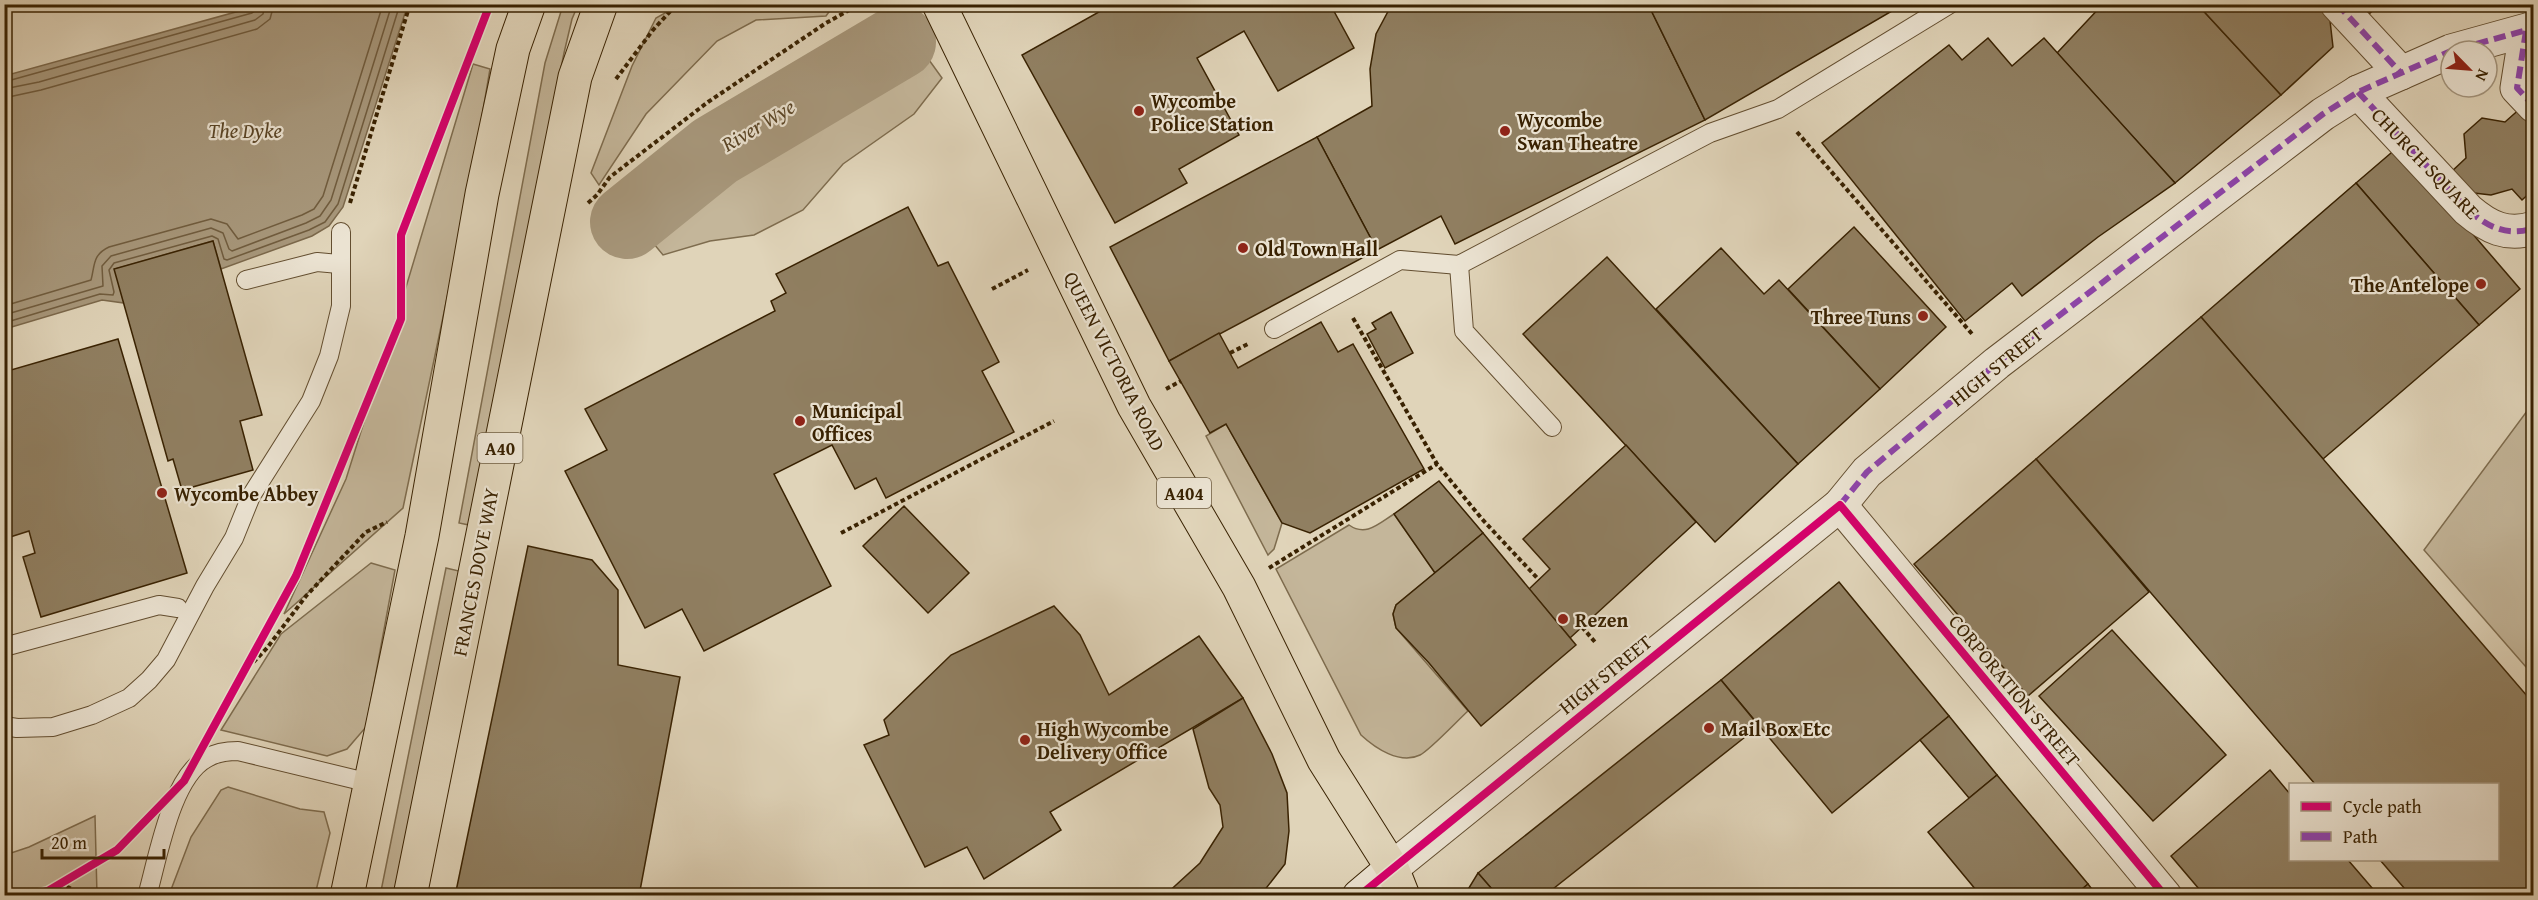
<svg xmlns="http://www.w3.org/2000/svg" width="2538" height="900" font-family="'Gentium Book Plus',serif">
  <style>
    .green { fill: #c4b69a; stroke: #7e6c4e; stroke-width: 1.5 }
    .water { fill: #a7977b; stroke: #7b684b; stroke-width: 1.5 }
    .lines { fill: none; stroke-linecap: round; stroke-linejoin: round }
    .shore { stroke: #705c3e; stroke-width: 1.5 }
    .river { stroke: #a7977b; stroke-width: 74 }
    .building { fill: #907f61; stroke: #392202; stroke-width: 1.5 }
    .lane-casing { stroke: #634e30; stroke-width: 20 }
    .street-casing { stroke: #634e30; stroke-width: 35 }
    .secondary-casing { stroke: #392202; stroke-width: 35 }
    .primary-casing { stroke: #392202; stroke-width: 35 }
    .path { stroke: #392202; stroke-width: 4; stroke-dasharray: 4.5 3; stroke-linecap: butt }
    .lane { stroke: #ebe3d2; stroke-width: 18 }
    .street { stroke: #ebe3d2; stroke-width: 33 }
    .secondary { stroke: #ebe3d2; stroke-width: 33 }
    .primary { stroke: #e0d4b9; stroke-width: 33 }
    .quiet { stroke: #8e44ad; stroke-width: 6; stroke-dasharray: 12 6; stroke-linecap: butt }
    .cycleway-casing { stroke: #ebe3d2; stroke-width: 11 }
    .cycleway { stroke: #d6006c; stroke-width: 8 }
    .poi-dot { fill: #8f2418; stroke: #ebe3d2; stroke-width: 2 }
    .labels { text-anchor: middle; dominant-baseline: central; stroke-width: 4.5; stroke-linejoin: round; paint-order: stroke }
    .shield { fill: #ebe3d2; stroke: #6e5c40; stroke-width: 1.5 }
    .shield-label { font-size: 18px; font-weight: bold; fill: #392202 }
    .poi-label { font-size: 20px; font-weight: bold; fill: #392202; stroke: #ebe3d2; text-anchor: start }
    .street-label { font-size: 20px; fill: #392202; stroke: #ebe3d2 }
    .water-label { font-size: 21px; font-style: italic; fill: #5a4526; stroke: #ebe3d2 }
  </style>
  <rect width="100%" height="100%" fill="#e0d4b9"/>
  <filter id="stains"><feTurbulence type="fractalNoise" baseFrequency=".00333" numOctaves="4"/><feColorMatrix values="0 0 0 0 .2 0 0 0 0 .09 0 0 0 0 .02 0 0 0 .5 -.17"/></filter>
  <radialGradient id="worn" r=".72"><stop offset=".6" stop-color="#630" stop-opacity="0"/><stop offset="1" stop-color="#630" stop-opacity=".3"/></radialGradient>
  <g class="green">
    <path d="M681,4l153,1 -8,11 -70,4 -39,21 -71,73 -47,71 -8,-12 41,-107 24,-48z"/>
    <path d="M563,5h15l-6,14 -8,34 -95,472 -10,-2 86,-460z"/>
    <path d="M919,46l23,32 -28,36 -71,50 -40,46 -49,25 -44,6 -47,14 -23,-28 81,-70 156,-95 29,-13z"/>
    <path d="M473,64l17,5 -21,124 -66,315 -119,106 62,-135 48,-152z"/>
    <path d="M2533,403v272l-109,-125z"/>
    <path d="M1226,424l56,99 -8,26 -6,6 -62,-119z"/>
    <path d="M1394,514l41,59 -39,32 -3,9 3,14 72,83c-10,9 -38,39 -48,44 -20,10 -45,-7 -59,-20l-85,-166 73,-44c17,12 29,-1 45,-11z"/>
    <path d="M371,563l24,7 -29,157 -19,22 -20,7 -106,-26 60,-96z"/>
    <path d="M446,568l13,3 -64,324 -15,1z"/>
    <path d="M228,787l72,22 24,3 6,21 -15,62h-146l22,-58 30,-47z"/>
    <path d="M95,816l2,79h-92v-40l24,-8z"/>
  </g>
  <path class="water" d="M261,5h145v5l-63,197 -14,19 -17,10 -91,33 -8,-28 -98,28 9,34 -22,-3 -97,29 -1,-253z"/>
  <g class="lines">
    <g class="shore">
      <path d="M4,82l248,-69 4,-3 1,-6"/>
      <path d="M4,89l35,-7 216,-62 8,-6 2,-10"/>
      <path d="M4,98l37,-8 216,-61 13,-10 4,-15"/>
      <path d="M4,306l87,-26c4,-14 1,-25 18,-33l102,-28 16,5 11,15 64,-24 12,-6 9,-13 60,-192"/>
      <path d="M4,315l99,-29 -1,-20 9,-10 100,-28 12,5 6,16 3,2 74,-28 14,-7 11,-16 61,-196"/>
      <path d="M4,323l96,-29 13,1 1,-3 -5,-22 5,-7 98,-27 6,3 6,20 3,1 82,-30 16,-8 13,-18 62,-200"/>
    </g>
    <path class="river" d="M627,222l88,-71 184,-109"/>
  </g>
  <g class="building">
    <path d="M1113,4h217l24,44 -76,43 -34,-60 -47,27 42,77 -60,34 8,14 -72,40 -93,-168z"/>
    <path d="M1392,4h256l57,116 -250,124 -14,-28 -64,34 -60,-113 55,-31 -2,-37 6,-35z"/>
    <path d="M1648,4h256l-199,116z"/>
    <path d="M2103,4h94l84,91 -106,88 -118,-130z"/>
    <path d="M2197,4h125l7,8 4,35 -52,48z"/>
    <path d="M2360,4h20l-11,10z"/>
    <path d="M1988,38l24,28 32,-28 131,145 -77,54 -76,59 -10,-13 -47,38 -143,-178 127,-98 13,15z"/>
    <path d="M2523,106l11,14v69l-12,11 -10,-11 -21,6 -17,-2 -25,-19 17,-16 -2,-24 18,-16 23,4z"/>
    <path d="M1317,137l60,113 -208,111 -59,-114z"/>
    <path d="M2398,147l122,142 -41,36 -123,-142z"/>
    <path d="M2356,183l123,142 -156,134 -122,-142z"/>
    <path d="M908,207l30,59 10,-4 51,100 -17,9 32,61 -128,66 -10,-20 -21,11 -23,-44 -58,29 57,112 -127,65 -22,-42 -37,19 -80,-157 42,-21 -22,-41 190,-98 -4,-10 15,-8 -10,-19z"/>
    <path d="M1854,227l92,100 -66,62 -92,-100z"/>
    <path d="M213,241l49,174 -22,6 13,49 -71,20 -9,-31 -5,2 -54,-192z"/>
    <path d="M1721,248l43,46 15,-14 101,109 -82,75 -142,-155z"/>
    <path d="M1607,257l191,207 -83,78 -192,-208z"/>
    <path d="M1391,312l22,41 -28,15 -18,-34 9,-5 -4,-6z"/>
    <path d="M2201,317l333,387v192h-123l-31,-36h118v-76h-183l-279,-325z"/>
    <path d="M1321,322l17,30 15,-8 71,125 -114,64 -28,-10 -56,-99 -16,9 -41,-72 50,-28 19,35z"/>
    <path d="M118,339l69,234 -146,44 -18,-60 12,-4 -6,-22 -25,8v-167z"/>
    <path d="M1626,445l70,77 -126,116 -41,-49 21,-20 -27,-30z"/>
    <path d="M2036,459l113,133 -121,104 -114,-132z"/>
    <path d="M1439,481l44,52 -48,40 -41,-59z"/>
    <path d="M904,506l65,67 -41,40 -65,-67z"/>
    <path d="M1483,533l93,112 -95,81 -52,-63 -33,-35 -3,-14 3,-9z"/>
    <path d="M528,546l64,14 26,30v75l62,12 -41,219h-184z"/>
    <path d="M1839,582l110,134 -117,97 -111,-133z"/>
    <path d="M1054,606l26,29 29,60 90,-59 44,62 -193,114 11,18 -77,49 -17,-32 -42,20 -61,-122 25,-10 -5,-15 67,-65z"/>
    <path d="M2112,630l114,125 -73,66 -114,-125z"/>
    <path d="M1721,680l38,46 -215,170h-46l-20,-23z"/>
    <path d="M1243,698l29,56 15,39 2,38 -4,33 -25,32h-96l36,-33 23,-36 -3,-22 -11,-17 -16,-59z"/>
    <path d="M1949,716l48,59 -28,23 -49,-58z"/>
    <path d="M2270,770l20,24v66h58l31,36h-174l-34,-40z"/>
    <path d="M1997,775l91,109 -14,12h-93l-53,-64z"/>
    <path d="M1478,873l20,23h-34z"/>
    <path d="M2088,884l9,12h-23z"/>
  </g>
  <g class="lines">
    <defs>
      <g id="lane">
        <path d="M1459,265l5,66 88,96"/>
        <path d="M246,280l71,-18 22,2"/>
        <path d="M1274,329l126,-69 59,5 251,-132 68,-24 172,-105"/>
        <path d="M4,647l155,-42 19,3"/>
        <path d="M4,726l13,2 36,-1 39,-12 37,-17 20,-18 17,-20 39,-74 29,-48 17,-42 60,-95 18,-45 12,-50v-74"/>
        <path d="M147,896c11,-38 24,-119 60,-138 10,-6 20,-7 31,-7l132,32"/>
      </g>
      <g id="street">
        <path d="M2337,4l64,69"/>
        <path d="M2526,31l-9,57 17,18"/>
        <path d="M2358,92l110,118c20,17 39,27 66,18"/>
        <path d="M1840,505l325,391"/>
        <path d="M1392,868l448,-363 27,-33 130,-109 326,-249 35,-22 93,-41 83,-23"/>
      </g>
      <path id="secondary" d="M1359,896l33,-28"/>
      <g id="primary">
        <path d="M939,4l195,402 105,181 85,173 68,108 11,28"/>
        <path d="M347,896l75,-360 60,-342 31,-145 16,-45"/>
        <path d="M410,896l165,-819 26,-73"/>
      </g>
    </defs>
    <use href="#lane" class="lane-casing"/>
    <use href="#street" class="street-casing"/>
    <use href="#secondary" class="secondary-casing"/>
    <use href="#primary" class="primary-casing"/>
    <g class="path">
      <path d="M616,79l37,-49 24,-26"/>
      <path d="M1797,132l176,203"/>
      <path d="M350,203l60,-199"/>
      <path d="M588,203l9,-8 13,-18 98,-75 118,-79 34,-19"/>
      <path d="M992,289l36,-19"/>
      <path d="M1353,318l84,146 45,55 57,61"/>
      <path d="M1230,353l20,-10"/>
      <path d="M1166,389l15,-8"/>
      <path d="M841,533l213,-112"/>
      <path d="M1269,568l168,-104"/>
      <path d="M1582,627l13,15"/>
      <path d="M243,673l24,-25 39,-52 60,-64 21,-10"/>
      <path d="M60,883l25,13"/>
    </g>
    <use href="#lane" class="lane"/>
    <use href="#street" class="street"/>
    <use href="#secondary" class="secondary"/>
    <use href="#primary" class="primary"/>
    <g class="quiet">
      <path d="M2337,4l64,69"/>
      <path d="M2526,31l-9,57 17,18"/>
      <path d="M2358,92l110,118c20,17 39,27 66,18"/>
      <path d="M1840,505l27,-33 130,-109 326,-249 35,-22 93,-41 83,-23"/>
    </g>
    <defs>
      <g id="cycleway">
        <path d="M28,896l20,-5 69,-41 67,-69 112,-205 105,-257v-84l89,-231"/>
        <path d="M1359,896l481,-391 325,391"/>
      </g>
    </defs>
    <use href="#cycleway" class="cycleway-casing"/>
    <use href="#cycleway" class="cycleway"/>
  </g>
  <g class="poi-dot">
    <circle cx="1139" cy="111" r="6"/>
    <circle cx="1505" cy="131" r="6"/>
    <circle cx="1243" cy="248" r="6"/>
    <circle cx="2481" cy="284" r="6"/>
    <circle cx="1923" cy="316" r="6"/>
    <circle cx="800" cy="421" r="6"/>
    <circle cx="162" cy="493" r="6"/>
    <circle cx="1563" cy="619" r="6"/>
    <circle cx="1709" cy="728" r="6"/>
    <circle cx="1025" cy="740" r="6"/>
  </g>
  <g class="labels">
    <g class="shield">
      <rect x="477.5" y="433" width="45" height="30" rx="4.5"/>
      <rect x="1157" y="478" width="54" height="30" rx="4.5"/>
    </g>
    <g class="shield-label">
      <text x="500" y="448">A40</text>
      <text x="1184" y="493">A404</text>
    </g>
    <g class="poi-label">
      <text x="1151" y="100">Wycombe<tspan x="1151" dy="23">Police Station</tspan></text>
      <text x="1517" y="119">Wycombe<tspan x="1517" dy="23">Swan Theatre</tspan></text>
      <text x="1255" y="248">Old Town Hall</text>
      <text x="2469" y="284" text-anchor="end">The Antelope</text>
      <text x="1911" y="316" text-anchor="end">Three Tuns</text>
      <text x="812" y="410">Municipal<tspan x="812" dy="23">Offices</tspan></text>
      <text x="174" y="493">Wycombe Abbey</text>
      <text x="1575" y="619">Rezen</text>
      <text x="1037" y="728">High Wycombe<tspan x="1037" dy="23">Delivery Office</tspan></text>
      <text x="1721" y="728">Mail Box Etc</text>
    </g>
    <g class="street-label">
      <text transform="translate(2426 163) rotate(46)">CHURCH SQUARE</text>
      <text transform="translate(1115 361) rotate(63)">QUEEN VICTORIA ROAD</text>
      <text transform="translate(1996 366) rotate(-39)">HIGH STREET</text>
      <text transform="translate(475 572) rotate(-79)">FRANCES DOVE WAY</text>
      <text transform="translate(1605 674) rotate(-39)">HIGH STREET</text>
      <text transform="translate(2015 690) rotate(50)">CORPORATION STREET</text>
    </g>
    <g class="water-label">
      <text transform="translate(758 125) rotate(-31)">River Wye</text>
      <text x="245" y="130">The Dyke</text>
    </g>
  </g>
  <rect width="2538" height="900" fill="none" stroke="#e0d4b9" stroke-width="24"/>
  <rect x="6" y="6" width="2526" height="888" fill="none" stroke="#392202" stroke-width="3"/>
  <rect x="12" y="12" width="2514" height="876" fill="none" stroke="#392202" stroke-width="1.5"/>
  <rect x="2289" y="783" width="210" height="78" fill="#ebe3d2" stroke="#a4967f" stroke-width="1.5"/>
  <rect x="2301" y="802" width="30" height="9" fill="#d6006c" stroke="#a4967f" stroke-width="1.5"/>
  <text x="2343" y="813" font-size="18" fill="#392202">Cycle path</text>
  <rect x="2301" y="832" width="30" height="9" fill="#8e44ad" stroke="#a4967f" stroke-width="1.5"/>
  <text x="2343" y="843" font-size="18" fill="#392202">Path</text>
  <g transform="translate(2469 69) rotate(115)"><circle r="28" fill="#ebe3d2" stroke="#a4967f" stroke-width="1.5"/>
  <path d="M0-4.5L10 22L0 15L-10 22Z" fill="#8f2418"/>
  <text y="-9" font-size="16" font-weight="bold" text-anchor="middle" fill="#392202">N</text>
  </g>
  <path d="M42 849v9h122v-9" fill="none" stroke="#392202" stroke-width="3"/>
  <text x="51" y="849" font-size="18" fill="#392202" stroke="#ebe3d2" stroke-width="4.5" paint-order="stroke">20 m</text>
  <rect width="100%" height="100%" filter="url(#stains)"/>
  <rect width="100%" height="100%" fill="url(#worn)"/>
</svg>
